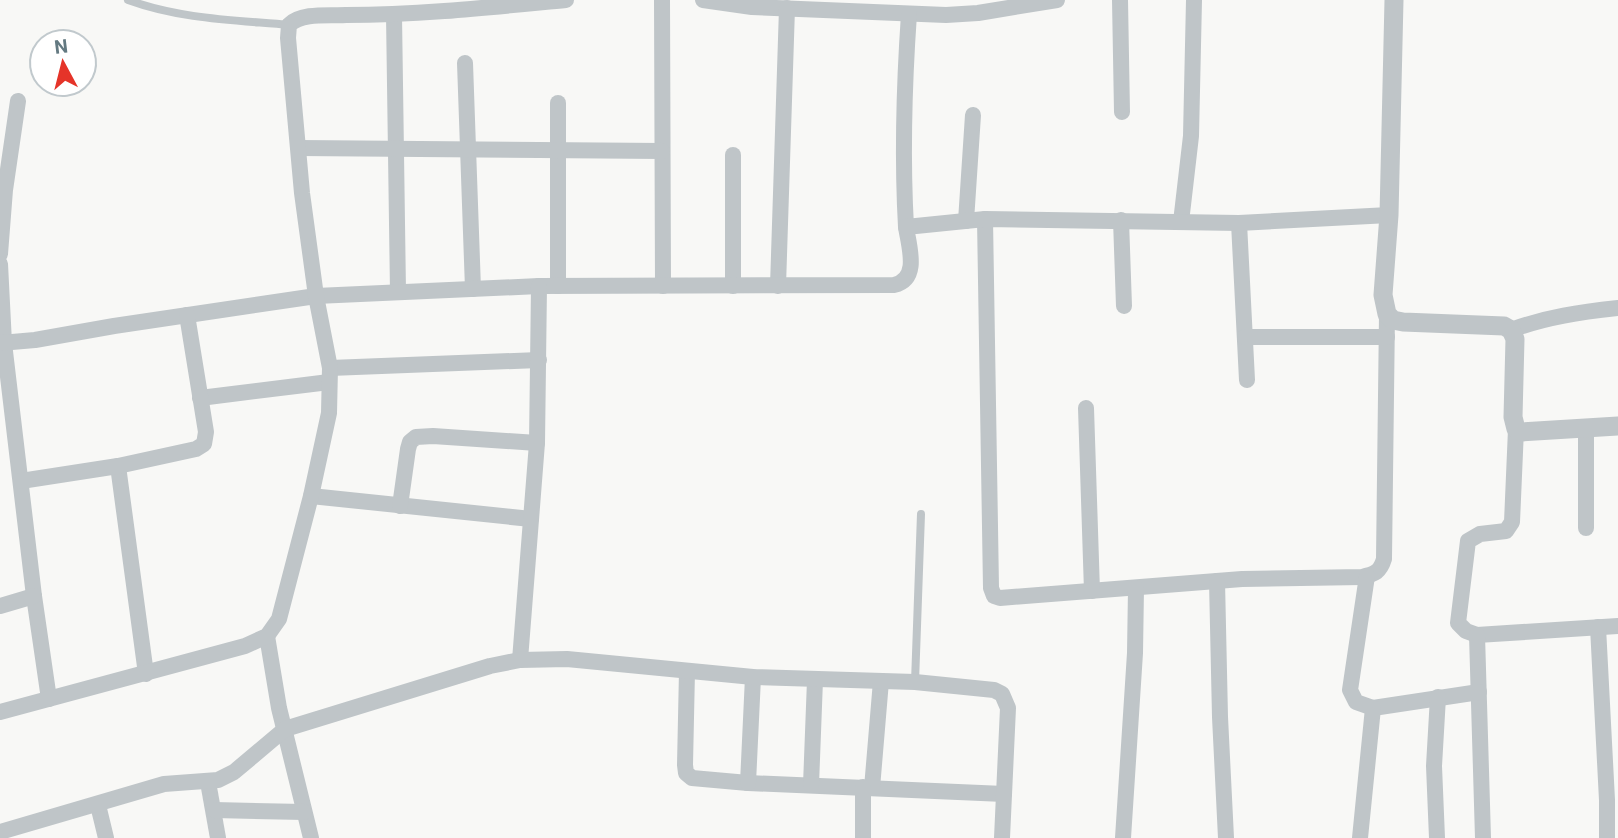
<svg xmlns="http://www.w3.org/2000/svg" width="1618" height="838" font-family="Roboto,sans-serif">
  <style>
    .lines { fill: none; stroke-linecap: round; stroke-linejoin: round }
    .service { stroke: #bfc5c8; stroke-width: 8 }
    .minor { stroke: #bfc5c8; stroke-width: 16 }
    .tertiary { stroke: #bfc5c8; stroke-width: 19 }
  </style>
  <rect width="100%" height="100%" fill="#f8f8f6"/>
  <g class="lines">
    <g class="service">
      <path d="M128,0c52,19 106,20 161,25"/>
      <path d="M915,682l6,-168"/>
    </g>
    <g class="minor">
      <path d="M662,0l1,286"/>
      <path d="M703,0l49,7 194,8 32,-2 79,-13"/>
      <path d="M1120,0l2,112"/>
      <path d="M394,15l4,277"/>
      <path d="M465,63l8,226"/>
      <path d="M558,103v183"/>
      <path d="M299,148l363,3"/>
      <path d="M985,219l6,369 3,8 6,2 242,-19 120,-2c13,-3 18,-5 22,-18l3,-245"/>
      <path d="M1121,220l3,86"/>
      <path d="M966,221l7,-106"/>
      <path d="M1181,222l10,-86 3,-136"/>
      <path d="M1239,223l8,157"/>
      <path d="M906,227c-4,-71 -2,-141 3,-213"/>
      <path d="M0,254l5,-64 13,-89"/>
      <path d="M0,264l4,79 30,253 15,103"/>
      <path d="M733,286v-131"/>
      <path d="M778,286l9,-278"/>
      <path d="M1511,330c35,-13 70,-18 107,-22"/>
      <path d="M1245,337h142"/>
      <path d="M0,343l35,-3 79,-14 202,-30 223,-10 355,-1c26,-6 15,-38 12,-58l79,-8 254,4 150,-8"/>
      <path d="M330,368l209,-8"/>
      <path d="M200,398l129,-16"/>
      <path d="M1086,408l6,183"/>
      <path d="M1516,429l-4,93 -6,9 -26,3 -12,7 -10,82 8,8 11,4 141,-9"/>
      <path d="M118,466l28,208"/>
      <path d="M21,481l97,-15 78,-17 8,-5 2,-12 -19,-117"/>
      <path d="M311,496l220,23"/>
      <path d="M400,506l8,-57 2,-7 6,-5 17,-1 104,7"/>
      <path d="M1586,528v-100"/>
      <path d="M1217,581l3,136 6,121"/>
      <path d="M0,606l34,-10"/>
      <path d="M1598,627l9,173v38"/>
      <path d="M1477,635l6,203"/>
      <path d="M267,636l12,72 32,130"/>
      <path d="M520,660l17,-217 2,-157"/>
      <path d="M687,671l-2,94 1,8 6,5 56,5 256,11"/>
      <path d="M1373,708l106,-16"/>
      <path d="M0,712l245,-66 22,-10 12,-17 32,-123 18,-83 1,-45 -14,-72 -14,-103 -14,-155 1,-13c12,-13 42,-9 57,-10 74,0 147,-8 220,-15"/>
      <path d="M208,782l10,56"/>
      <path d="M748,783l5,-106"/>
      <path d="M811,785l4,-105"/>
      <path d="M872,788l9,-107"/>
      <path d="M98,805l8,33"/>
      <path d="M214,810l90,2"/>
      <path d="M0,832l164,-48 54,-4 16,-8 51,-43 205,-63 30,-6 47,-1 186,18 162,5 79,8 8,4 6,14 -6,130"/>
      <path d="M863,838v-51"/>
      <path d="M1123,838l12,-185 1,-65"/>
      <path d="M1360,838l13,-130 -17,-6 -6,-12 17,-114"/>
      <path d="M1437,838l-3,-72 4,-69"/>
    </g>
    <path class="tertiary" d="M1394,0l-5,215 -6,80 4,19 6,6 10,2 101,4 7,4 4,9 -2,78 3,12 5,3 97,-6"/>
  </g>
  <g transform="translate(63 63) rotate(353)"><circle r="33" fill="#ffffff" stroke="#c1c9cd" stroke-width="2"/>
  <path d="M0-5L12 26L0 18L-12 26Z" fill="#e53429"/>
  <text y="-10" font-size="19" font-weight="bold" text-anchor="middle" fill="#637981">N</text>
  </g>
</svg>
